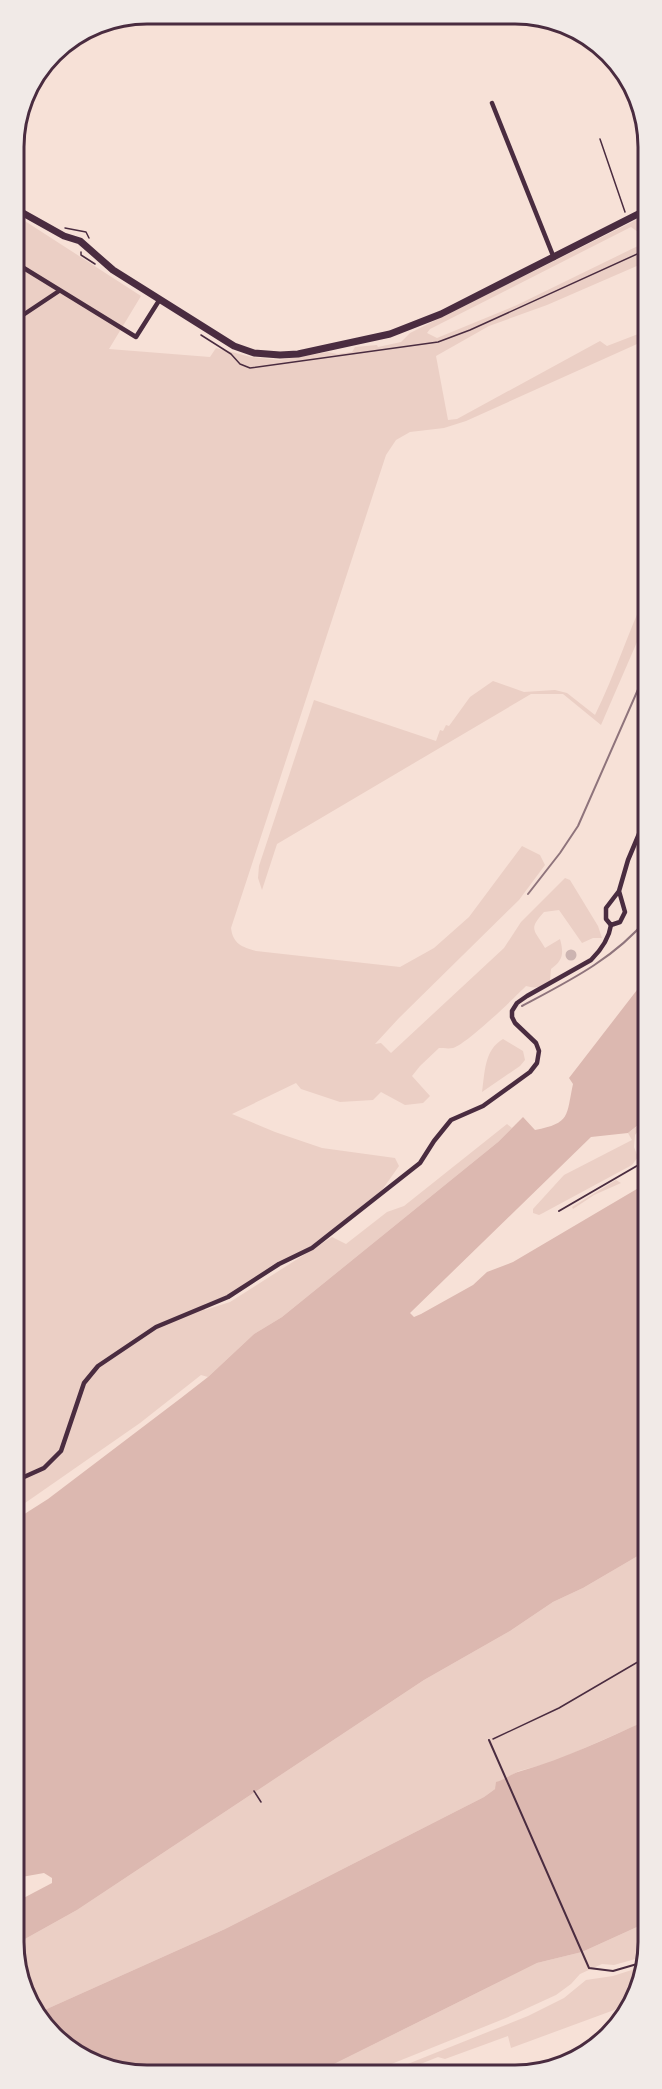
<svg xmlns="http://www.w3.org/2000/svg" width="662" height="2089" font-family="Barlow,sans-serif">
  <style>
    .green { fill: #ebcfc5; fill-rule: evenodd }
    .water { fill: #dcb8b0 }
    .building { fill: #ccb4b1 }
    .lines { fill: none; stroke-linecap: round; stroke-linejoin: round }
    .path { stroke: #4a2c40; stroke-width: 1.5 }
    .service { stroke: #4a2c40; stroke-width: 2 }
    .minor { stroke: #4a2c40; stroke-width: 4.5 }
    .secondary { stroke: #4a2c40; stroke-width: 7 }
    .rail { stroke: #8f747c; stroke-width: 2 }
    .rim { fill: none; stroke: #4a2c40; stroke-width: 3 }
  </style>
  <rect width="100%" height="100%" fill="#f7e1d7"/>
  <g class="green">
    <path d="M14,214l127,82 -32,53 101,8 6,-9 35,9 28,3 49,-8 9,2 15,-2 3,-5 22,-2 1,2 23,-5 9,-9 236,-118v47l-99,43 -58,21 -53,30 12,64 9,-1 143,-78 7,5 39,-15v9l-180,81 -22,7 -34,4 -14,8 -10,15 -155,473c2,16 11,19 25,23l144,16 34,-19 35,-31 53,-71 18,9 5,10 -26,35 -120,118 -24,26 6,-1 10,10 113,-105 17,-26 44,-44 5,2 28,46 4,12h-9l-11,5 -23,-33 -15,2c-16,18 -10,17 1,36l15,-9c4,15 3,21 -9,30l-1,12c-9,6 -14,8 -24,5 -12,12 -59,58 -73,62 -4,1 -10,0 -14,0l-19,18 -8,10 18,20 -7,7 -18,2 -24,-13 -8,8 -33,2 -39,-13 -5,-6 -64,31 43,18 47,16 73,10 4,8 -17,24 -71,56 -80,48 -26,10v6l25,-8 102,-65 14,7 41,-32 17,-6 103,-82 5,4 -14,14 -216,175 -28,17 -46,43 -7,-2 -61,48 -125,87zM631,227l7,5 6,11 -127,62 -80,33 -10,-5 3,-4z"/>
    <path d="M647,592v27l-46,106 -38,-31h-32l-254,150 -15,46 -4,-12 1,-12 55,-166 122,41 4,-11 3,1 3,-6 3,1 21,-29 23,-16 31,11 31,-2 12,3 28,22c20,-40 33,-83 52,-123z"/>
    <path d="M503,1039l20,12 2,9 -5,6 -38,26c3,-19 2,-42 21,-53z"/>
    <path d="M647,1119l-12,16 -1,12 4,10 -6,8 -89,48 -4,2 -6,-2v-4l31,-34 68,-35 -4,-7z"/>
    <path d="M616,1180l5,3 -27,12 -21,14 -1,-2z"/>
    <path d="M648,1550v170l-95,42 -34,9 -19,11 -5,7 -11,8 -259,132 -185,83 -24,-44v-24l61,-34 347,-230 86,-49 43,-29 30,-14z"/>
    <path d="M648,1922v29l-2,5 -32,9 -12,-1 -22,10 -9,10 -15,11 -50,23 -137,55h-53l221,-110 45,-11z"/>
    <path d="M641,1967l-16,39 -114,42 -3,-12 -63,23 -7,-2 -40,16h-13l143,-57 36,-18 22,-18 27,-4z"/>
  </g>
  <g class="water">
    <path d="M647,977v141l-19,15 -37,4 -181,176 4,4 7,-3 52,-29 14,-13 26,-10 134,-79 1,367 -65,38 -30,14 -43,29 -86,49 -347,230 -61,34v-42l36,-19v-5l-8,-5 -28,5 -1,-358 33,-21 133,-101 27,-21 46,-43 28,-17 216,-175 25,-25 12,13c36,-7 31,-14 38,-46l-4,-6z"/>
    <path d="M648,1720v202l-66,30 -45,11 -221,110h-196l-68,-37 -12,-24 185,-83 259,-132 11,-8 1,-7c9,-2 16,-9 25,-11 44,-12 85,-33 127,-51z"/>
  </g>
  <g class="building">
    <path d="M647,843v17l-6,-3z"/>
    <circle cx="571" cy="955" r="5.5"/>
  </g>
  <g class="lines">
    <g class="path">
      <path d="M600,139l25,73"/>
      <path d="M65,228l21,4 3,6"/>
      <path d="M81,252v3l14,9"/>
      <path d="M201,335l30,19 9,10 10,4 188,-26 32,-12 176,-80"/>
      <path d="M648,1607l-3,16 3,8"/>
      <path d="M493,1739l66,-31 89,-52"/>
      <path d="M254,1791l7,11"/>
    </g>
    <g class="service">
      <path d="M559,1211l88,-51"/>
      <path d="M489,1740l100,228 24,3 31,-9"/>
    </g>
    <g class="minor">
      <path d="M492,103l62,155"/>
      <path d="M14,262l122,75 24,-38"/>
      <path d="M14,321l45,-30"/>
      <path d="M619,891l6,21 -5,10 -9,3 -5,-6v-11l13,-17 9,-31 19,-45"/>
      <path d="M15,1481l29,-13 17,-17 23,-68 14,-17 58,-39 72,-30 51,-33 33,-16 108,-85 14,-22 17,-21 32,-14 47,-34 7,-9 2,-12 -3,-8 -21,-20 -3,-6v-6l5,-8 10,-7 64,-36c10,-10 18,-21 20,-35"/>
    </g>
    <path class="secondary" d="M14,208l50,28 16,5 33,29 121,76 20,7 26,2 18,-1 92,-20 51,-20 205,-104"/>
    <g class="rail">
      <path d="M528,894l32,-41 18,-27 69,-157"/>
      <path d="M522,1006c45,-24 92,-47 125,-87"/>
    </g>
  </g>
  <path d="M0 0H662V2089H0ZM147 24H515A123 123 0 0 1 638 147V1942A123 123 0 0 1 515 2065H147A123 123 0 0 1 24 1942V147A123 123 0 0 1 147 24Z" fill="#f1eae7" fill-rule="evenodd"/>
  <path class="rim" d="M147 24H515A123 123 0 0 1 638 147V1942A123 123 0 0 1 515 2065H147A123 123 0 0 1 24 1942V147A123 123 0 0 1 147 24Z"/>
</svg>
